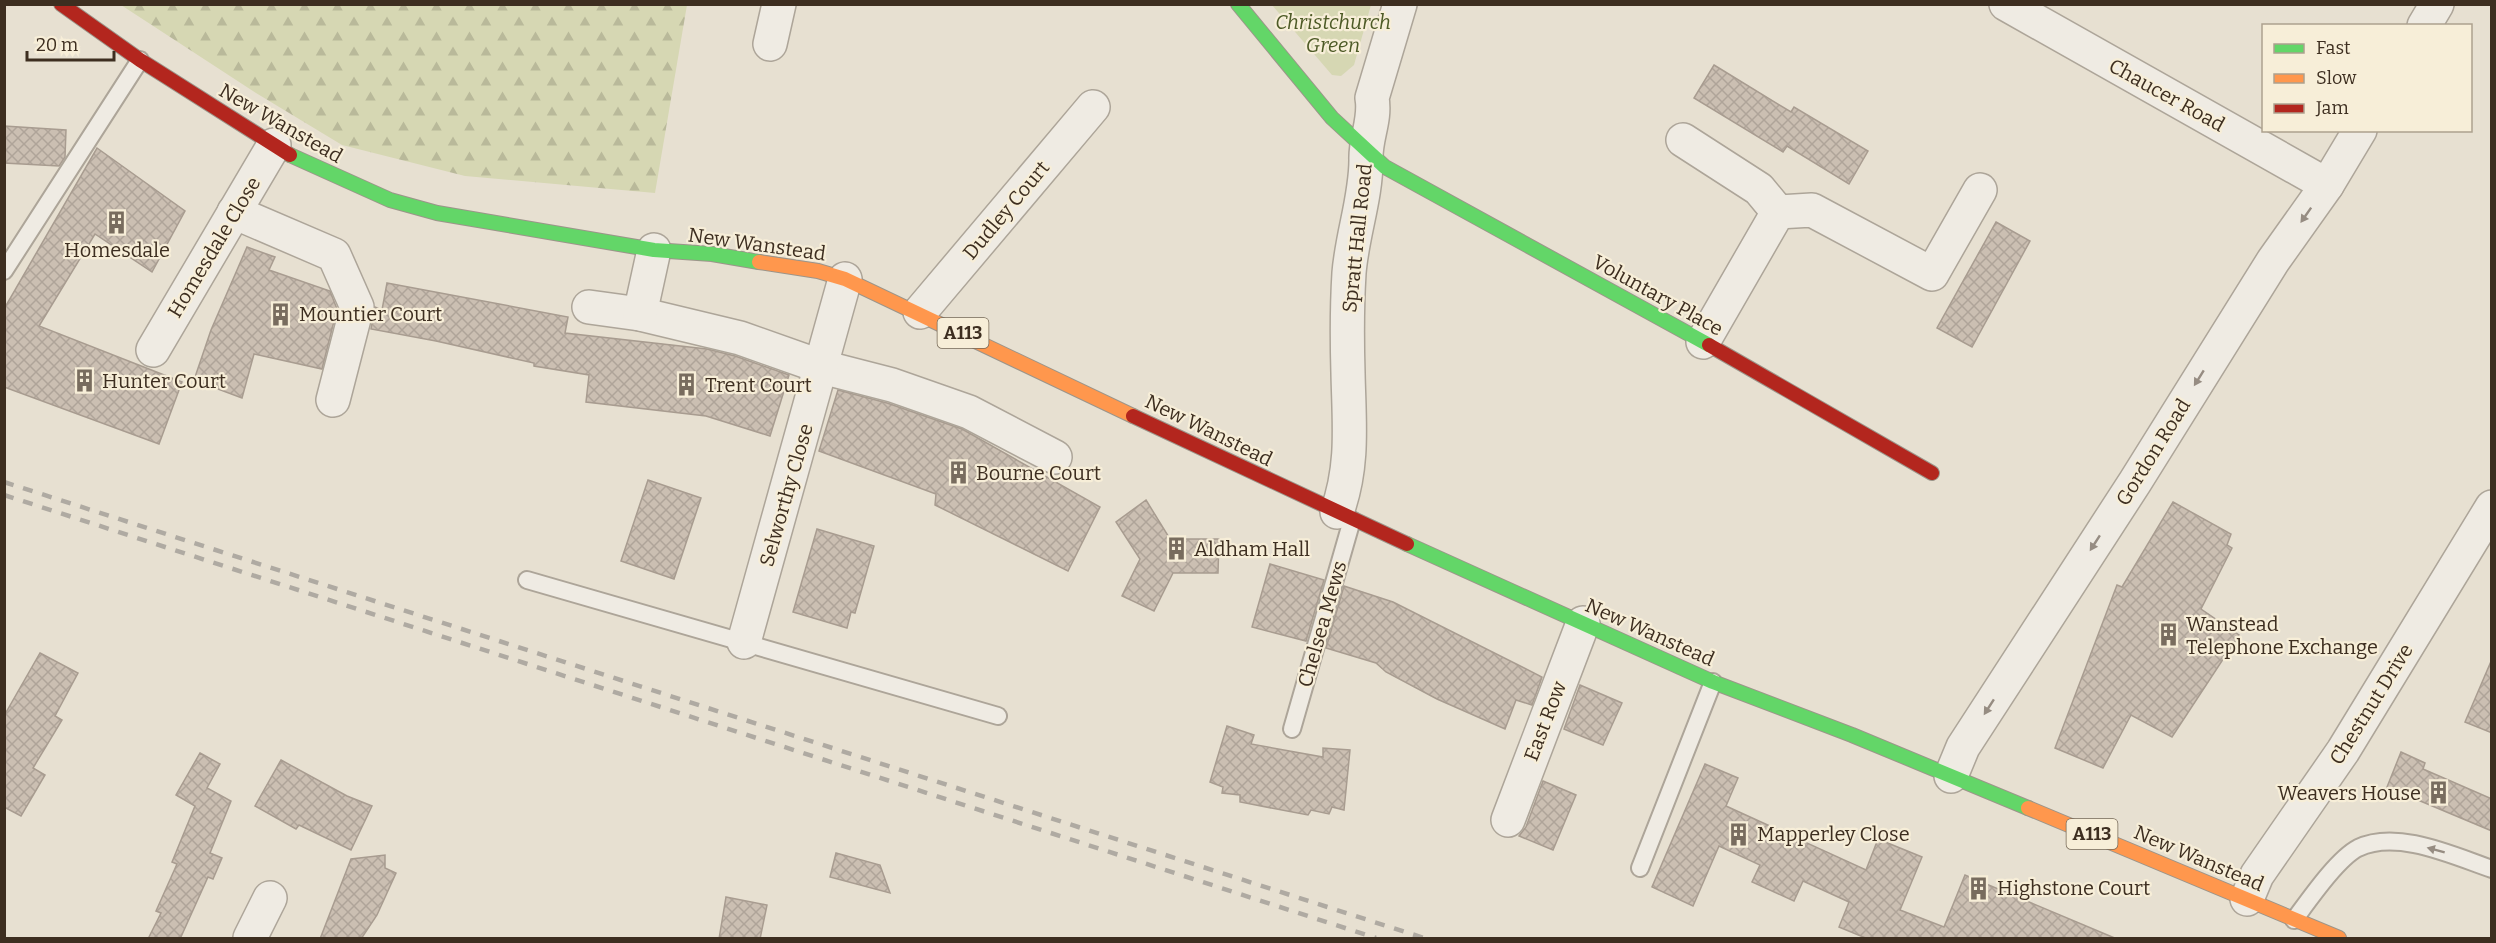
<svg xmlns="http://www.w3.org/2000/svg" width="2496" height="943" font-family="Bitter,serif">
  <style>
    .forest { fill: url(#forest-firs) }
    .park { fill: #d6d7b3 }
    .building { fill: url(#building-cross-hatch); stroke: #a89c90; stroke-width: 1.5 }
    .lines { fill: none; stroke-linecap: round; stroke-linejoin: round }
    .lane-casing { stroke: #ada599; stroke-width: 20 }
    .street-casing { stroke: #ada599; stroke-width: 36 }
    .fast-casing { stroke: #9c958a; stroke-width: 16 }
    .slow-casing { stroke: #9c958a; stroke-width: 16 }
    .jam-casing { stroke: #9c958a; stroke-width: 16 }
    .lane { stroke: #efebe3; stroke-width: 16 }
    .street { stroke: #efebe3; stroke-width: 33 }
    .fast { stroke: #63d668; stroke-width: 14 }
    .slow { stroke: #ff974d; stroke-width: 14 }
    .jam { stroke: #b3261e; stroke-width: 14 }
    .rail { stroke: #afaaa2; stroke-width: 4.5; stroke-dasharray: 10 10; stroke-linecap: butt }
    .oneway { fill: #968c82 }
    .labels { text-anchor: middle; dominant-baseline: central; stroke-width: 4.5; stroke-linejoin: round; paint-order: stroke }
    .shield { fill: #f7eed8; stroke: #756857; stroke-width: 1.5 }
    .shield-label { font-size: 18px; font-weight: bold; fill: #3d2e20 }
    .park-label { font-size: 20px; font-style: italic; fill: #4d5a26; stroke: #f7eed8 }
    .street-label { font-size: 20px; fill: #3d2e20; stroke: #f7eed8 }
    .poi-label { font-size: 20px; fill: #3d2e20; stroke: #f7eed8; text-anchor: start }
  </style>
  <defs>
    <pattern id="forest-firs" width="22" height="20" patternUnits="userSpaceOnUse" patternTransform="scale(1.5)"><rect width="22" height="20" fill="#d6d7b3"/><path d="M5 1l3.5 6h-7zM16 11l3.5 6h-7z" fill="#b9b99a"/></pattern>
    <pattern id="building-cross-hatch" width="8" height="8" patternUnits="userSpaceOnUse" patternTransform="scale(1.5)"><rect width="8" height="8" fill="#cbbfb2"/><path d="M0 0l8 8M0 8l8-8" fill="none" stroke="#afa499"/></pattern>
  </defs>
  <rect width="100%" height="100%" fill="#e7e0d1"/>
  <path class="forest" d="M121,5h566l-32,188 -190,-17 -123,-31 -86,-52z"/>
  <path class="park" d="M1272,5h99l-17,60 -13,11 -9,-1z"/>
  <g class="building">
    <path d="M1714,65l77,47 3,-5 74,44 -19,33 -62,-38 -4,6 -89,-54z"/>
    <path d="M4,126l62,4 -1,27 -6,9 -55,-3z"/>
    <path d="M97,148l88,63 -33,61 -57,-38 -56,92 143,56 -23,62 -155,-57v-78z"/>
    <path d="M1996,222l34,19 -58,106 -35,-19z"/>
    <path d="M247,247l28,10 -6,13 61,21 7,18 -15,60 -68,-15 -12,44 -48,-18 17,-50z"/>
    <path d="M387,283l181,34 -3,16 142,16 28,7 54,19 -19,61 -64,-20 -120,-14 3,-27 -55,-9v-3l-98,-22 -65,-12 4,-22 7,3z"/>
    <path d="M838,390l49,13 75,26 138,78 -32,64 -133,-66 1,-11 -117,-43z"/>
    <path d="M648,480l53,18 -27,81 -53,-18z"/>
    <path d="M1146,500l24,39h49l-1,34h-45l-19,38 -32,-15 18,-37 -24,-37z"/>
    <path d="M2173,502l58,32 -4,11 5,3 -31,61 38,26 -67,102 -41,-22 -28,53 -48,-20 62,-163 5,2z"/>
    <path d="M817,529l57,17 -19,67 -4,-1 -4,16 -54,-16z"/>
    <path d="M1270,564l54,16 -18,61 -54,-14z"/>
    <path d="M1344,586l49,16 149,75 -10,28 -16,-5 -11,29 -68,-30 -51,-27 -10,-9 -50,-15z"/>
    <path d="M40,653l38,20 -23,43 7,4 -29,48 12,7 -24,41 -17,-9v-91z"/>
    <path d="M2492,659v74l-27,-11z"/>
    <path d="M1580,685l42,18 -19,42 -39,-16z"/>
    <path d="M1227,726l27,9 -3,9 72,13v-9l27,2 -6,60 -12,-3 -3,7 -18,-4 -3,5 -68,-13v-7l-18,-2 1,-6 -13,-5z"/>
    <path d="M2401,752l24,11 -2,6 69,30v32l-105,-44z"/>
    <path d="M200,753l20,11 -13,24 24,13 -21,52 12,5 -9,21 -5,-2 -28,62h-32l13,-26 -5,-2 21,-47 -5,-2 23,-56 -19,-11z"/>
    <path d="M281,760l66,36 25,10 -21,44 -52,-25 -3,4 -41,-23z"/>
    <path d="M1705,764l33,14 -12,28 140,64 12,-31 44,18 -22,53 44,17 21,-52 152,64h-249l-29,-12 10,-25 -46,-21 -9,20 -42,-19 8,-17 -41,-19 -26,60 -41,-19z"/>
    <path d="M1543,781l33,14 -23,55 -34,-14 7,-9z"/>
    <path d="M836,853l44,12 10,28 -60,-16z"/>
    <path d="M385,855v13l11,5 -19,42 -16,24h-41l31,-80z"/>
    <path d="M726,897l41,8 -7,34h-41z"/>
  </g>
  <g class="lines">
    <defs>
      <g id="lane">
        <path d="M4,271l136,-211"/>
        <path d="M527,580l471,136"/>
        <path d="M1292,729l60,-209"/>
        <path d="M1640,868l73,-186"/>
        <path d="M2294,920c15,-20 43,-61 64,-72 39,-19 96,8 134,21"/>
      </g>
      <g id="street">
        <path d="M2006,4l321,181"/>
        <path d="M2424,26l13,-22"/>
        <path d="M770,44l9,-40"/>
        <path d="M1683,140l76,49 19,23"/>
        <path d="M234,212l100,43 23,52 -24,93"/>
        <path d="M589,307l51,7 100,24 82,29 70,18 77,27 86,45"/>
        <path d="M920,312l173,-205"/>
        <path d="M640,314l14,-64"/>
        <path d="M1703,342l75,-130 34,-2 120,64 48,-84"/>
        <path d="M153,350l121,-205"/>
        <path d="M1337,512c17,-47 12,-90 11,-139 -1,-33 -1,-67 1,-100 3,-38 17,-75 17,-113 -1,-22 10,-40 6,-62l28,-94"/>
        <path d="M744,642l101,-363"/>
        <path d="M1951,776l12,-29 172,-265 138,-221 54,-76 33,-55"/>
        <path d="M1508,820l75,-197"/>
        <path d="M2247,899l10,-24 86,-124 149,-244"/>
        <path d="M250,938l20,-40"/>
      </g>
      <g id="fast">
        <path d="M1238,4l94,114 53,49 324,178"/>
        <path d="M290,155l100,45 47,13 217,37 58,4 47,8"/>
        <path d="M1407,544l306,138 139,53 176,73"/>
      </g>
      <g id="slow">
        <path d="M759,262l59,9 27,8 288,137"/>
        <path d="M2028,808l311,130"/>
      </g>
      <g id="jam">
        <path d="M61,4l79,56 150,95"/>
        <path d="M1709,345l223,128"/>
        <path d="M1133,416l274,128"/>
      </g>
    </defs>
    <use href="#lane" class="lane-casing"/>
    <use href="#street" class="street-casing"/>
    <use href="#fast" class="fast-casing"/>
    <use href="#slow" class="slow-casing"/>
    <use href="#jam" class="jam-casing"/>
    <use href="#lane" class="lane"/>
    <use href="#street" class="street"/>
    <use href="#fast" class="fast"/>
    <use href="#slow" class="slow"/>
    <use href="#jam" class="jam"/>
    <g class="rail">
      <path d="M4,482l1420,456"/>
      <path d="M4,495l1372,443"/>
    </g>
  </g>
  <defs><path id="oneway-solid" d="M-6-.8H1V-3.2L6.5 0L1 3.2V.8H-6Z" transform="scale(1.5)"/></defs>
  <g class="oneway">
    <use href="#oneway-solid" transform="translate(2306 215) rotate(125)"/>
    <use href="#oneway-solid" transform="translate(2199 378) rotate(122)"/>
    <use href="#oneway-solid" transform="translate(2095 543) rotate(123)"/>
    <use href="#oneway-solid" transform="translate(1989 707) rotate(123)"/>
    <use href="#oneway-solid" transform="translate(2436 850) rotate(-165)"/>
  </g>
  <defs>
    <symbol id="building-bare" viewBox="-9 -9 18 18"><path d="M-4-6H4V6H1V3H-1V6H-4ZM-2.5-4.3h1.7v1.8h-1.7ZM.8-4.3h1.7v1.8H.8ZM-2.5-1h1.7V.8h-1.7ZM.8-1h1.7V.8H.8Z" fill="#786c5e" stroke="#f7eed8" stroke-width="2.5" paint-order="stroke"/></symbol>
  </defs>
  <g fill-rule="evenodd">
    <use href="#building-bare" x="100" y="206" width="33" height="33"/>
    <use href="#building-bare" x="264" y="298" width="33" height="33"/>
    <use href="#building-bare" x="68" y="364" width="33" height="33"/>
    <use href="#building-bare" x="670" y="368" width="33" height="33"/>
    <use href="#building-bare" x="942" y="456" width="33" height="33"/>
    <use href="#building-bare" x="1160" y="532" width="33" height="33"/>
    <use href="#building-bare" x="2152" y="618" width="33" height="33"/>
    <use href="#building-bare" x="2422" y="776" width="33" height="33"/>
    <use href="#building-bare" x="1722" y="818" width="33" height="33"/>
    <use href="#building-bare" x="1962" y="872" width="33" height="33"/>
  </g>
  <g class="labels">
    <g class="shield">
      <rect x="937.5" y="318" width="51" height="30" rx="4.5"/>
      <rect x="2066.5" y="819" width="51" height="30" rx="4.5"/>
    </g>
    <g class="shield-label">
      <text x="963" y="333">A113</text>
      <text x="2092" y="834">A113</text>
    </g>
    <g class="park-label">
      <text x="1333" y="22">Christchurch<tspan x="1333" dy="23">Green</tspan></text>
    </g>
    <g class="street-label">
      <text transform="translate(2167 95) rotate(29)">Chaucer Road</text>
      <text transform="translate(281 123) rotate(30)">New Wanstead</text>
      <text transform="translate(1006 210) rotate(-50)">Dudley Court</text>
      <text transform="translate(1357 238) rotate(-84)">Spratt Hall Road</text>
      <text transform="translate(757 244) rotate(8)">New Wanstead</text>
      <text transform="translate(214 247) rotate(-59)">Homesdale Close</text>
      <text transform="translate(1658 295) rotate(29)">Voluntary Place</text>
      <text transform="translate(1209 430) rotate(26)">New Wanstead</text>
      <text transform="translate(2153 452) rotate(-58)">Gordon Road</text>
      <text transform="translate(786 495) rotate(-74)">Selworthy Close</text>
      <text transform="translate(1322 624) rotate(-74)">Chelsea Mews</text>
      <text transform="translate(1650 632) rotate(24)">New Wanstead</text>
      <text transform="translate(2371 704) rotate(-58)">Chestnut Drive</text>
      <text transform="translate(1545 721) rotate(-69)">East Row</text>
      <text transform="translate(2199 858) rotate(23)">New Wanstead</text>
    </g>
    <g class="poi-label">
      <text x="117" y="250" text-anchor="middle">Homesdale</text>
      <text x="299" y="314">Mountier Court</text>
      <text x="102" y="381">Hunter Court</text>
      <text x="705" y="385">Trent Court</text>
      <text x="976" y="473">Bourne Court</text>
      <text x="1194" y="549">Aldham Hall</text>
      <text x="2186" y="624">Wanstead<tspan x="2186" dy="23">Telephone Exchange</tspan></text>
      <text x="2421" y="793" text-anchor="end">Weavers House</text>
      <text x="1757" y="834">Mapperley Close</text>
      <text x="1997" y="888">Highstone Court</text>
    </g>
  </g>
  <rect width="2496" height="943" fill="none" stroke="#3d2e20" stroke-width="12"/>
  <rect x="2262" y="24" width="210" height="108" fill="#f7eed8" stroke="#ada18e" stroke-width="1.5"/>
  <rect x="2274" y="44" width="30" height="9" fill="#63d668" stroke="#ada18e" stroke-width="1.5"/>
  <text x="2316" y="54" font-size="18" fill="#3d2e20">Fast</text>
  <rect x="2274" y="74" width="30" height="9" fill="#ff974d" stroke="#ada18e" stroke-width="1.5"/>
  <text x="2316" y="84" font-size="18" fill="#3d2e20">Slow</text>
  <rect x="2274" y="104" width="30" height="9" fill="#b3261e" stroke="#ada18e" stroke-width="1.5"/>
  <text x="2316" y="114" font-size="18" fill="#3d2e20">Jam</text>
  <path d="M27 51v9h87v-9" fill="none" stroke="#3d2e20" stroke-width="3"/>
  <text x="36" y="51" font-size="18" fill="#3d2e20" stroke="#f7eed8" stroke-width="4.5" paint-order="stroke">20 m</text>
</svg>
